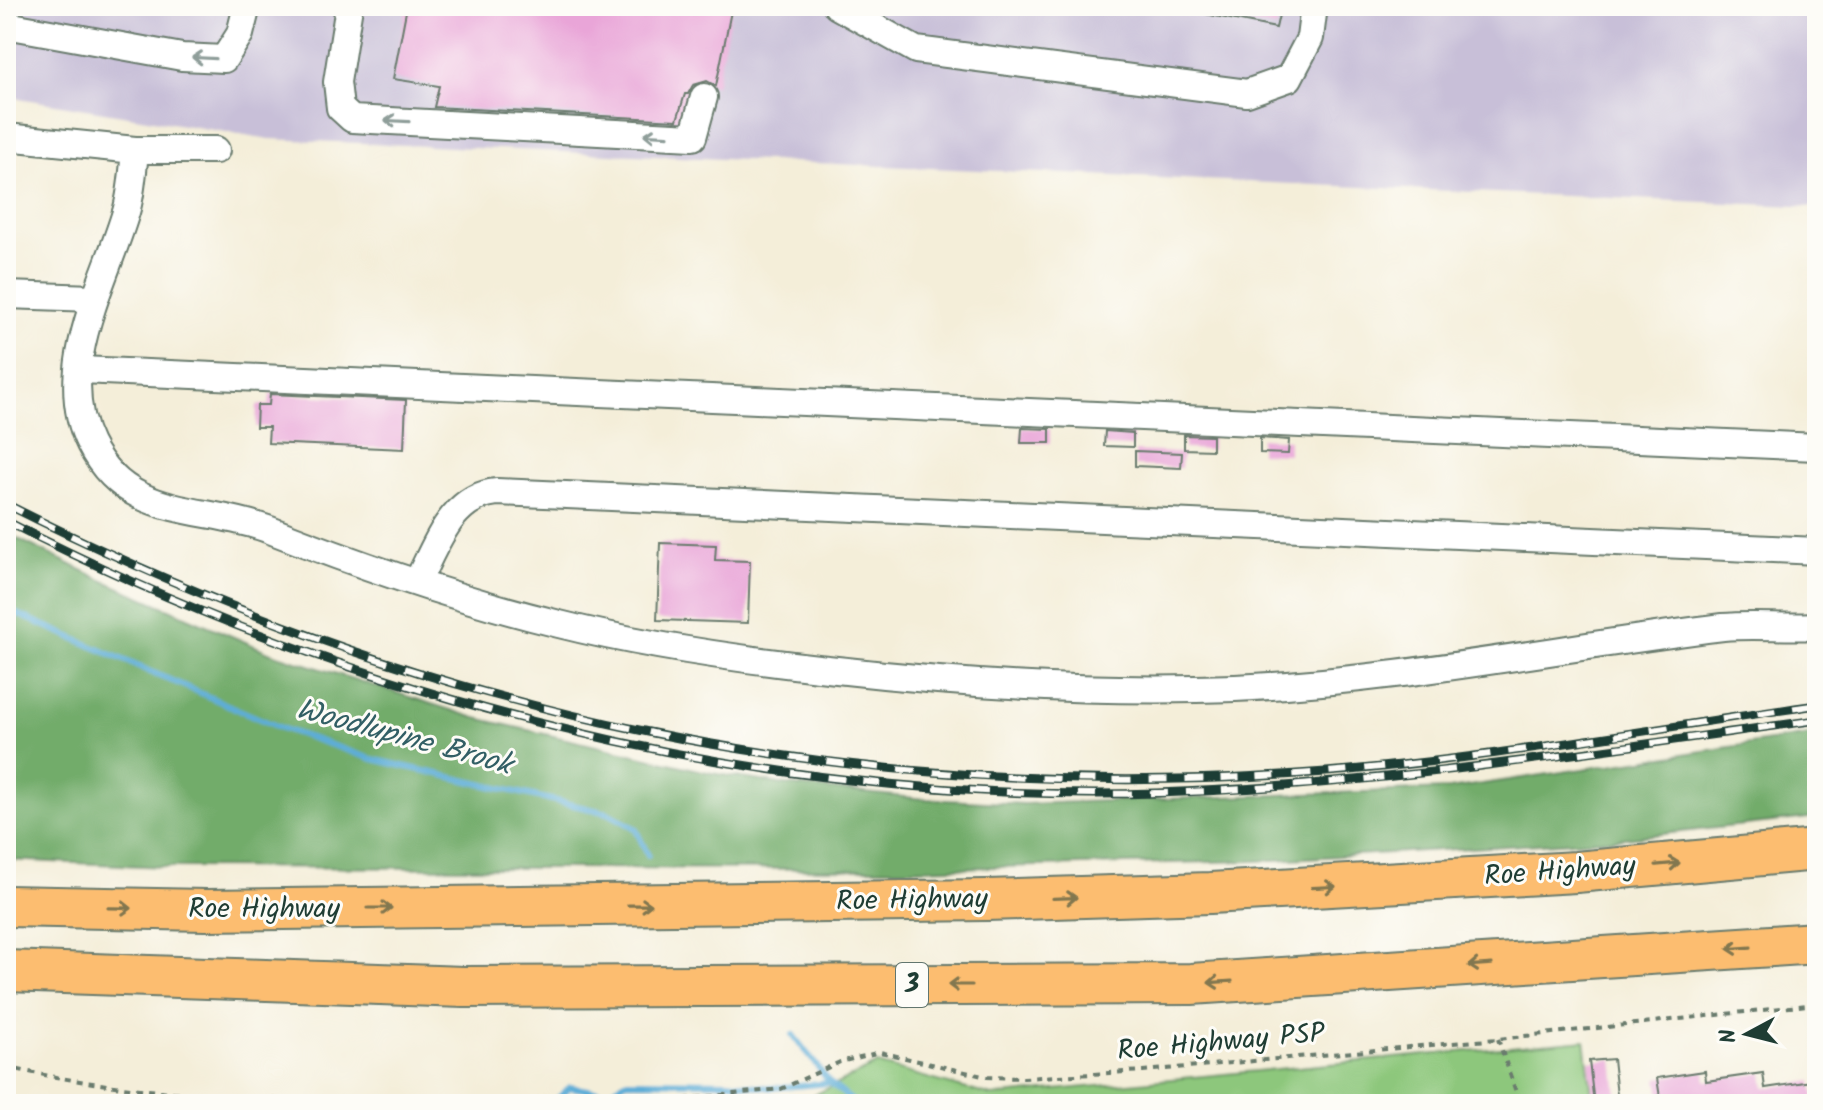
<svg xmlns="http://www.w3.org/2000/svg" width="1823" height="1110" font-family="Kalam,sans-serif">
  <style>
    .industrial { fill: #c8bfd8 }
    .green { fill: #8dc77b; stroke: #568258; stroke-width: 2 }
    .forest { fill: #72ac6b; stroke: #487450; stroke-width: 2 }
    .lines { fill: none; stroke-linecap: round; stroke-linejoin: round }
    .stream { stroke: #5dadd7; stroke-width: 6 }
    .building { fill: #e9a5d8 }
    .minor-casing { stroke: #6a7b6e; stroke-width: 30 }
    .highway-casing { stroke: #6a7b6e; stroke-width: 44 }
    .path { stroke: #6a7b6e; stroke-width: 4; stroke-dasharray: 6 6; stroke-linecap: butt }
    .minor { stroke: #fff; stroke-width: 26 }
    .highway { stroke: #fcbd6f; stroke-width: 40 }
    .rail-casing { stroke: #1f3d34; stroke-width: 9 }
    .rail { stroke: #fdfcf7; stroke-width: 6; stroke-dasharray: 18; stroke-linecap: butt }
    .oneway { stroke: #8f9e9a }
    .oneway2 { stroke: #82774f }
    .labels { text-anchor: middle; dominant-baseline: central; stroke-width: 6; stroke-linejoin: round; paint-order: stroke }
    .shield { fill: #fdfcf7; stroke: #62766e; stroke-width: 2 }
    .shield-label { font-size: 26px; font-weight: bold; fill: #1f3d34 }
    .street-label { font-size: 28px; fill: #1f3d34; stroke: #fdfcf7 }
    .water-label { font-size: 30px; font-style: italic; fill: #325f65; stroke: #fdfcf7 }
  </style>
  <rect width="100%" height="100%" fill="#fdfcf7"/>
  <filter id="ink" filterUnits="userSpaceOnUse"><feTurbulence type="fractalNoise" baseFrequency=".0125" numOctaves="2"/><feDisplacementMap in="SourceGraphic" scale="16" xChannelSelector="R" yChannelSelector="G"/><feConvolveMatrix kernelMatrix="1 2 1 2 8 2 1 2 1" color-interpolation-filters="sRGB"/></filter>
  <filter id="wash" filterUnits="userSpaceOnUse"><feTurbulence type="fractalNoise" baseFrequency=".006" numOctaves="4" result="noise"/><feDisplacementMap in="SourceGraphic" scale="32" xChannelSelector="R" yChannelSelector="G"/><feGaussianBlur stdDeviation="1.8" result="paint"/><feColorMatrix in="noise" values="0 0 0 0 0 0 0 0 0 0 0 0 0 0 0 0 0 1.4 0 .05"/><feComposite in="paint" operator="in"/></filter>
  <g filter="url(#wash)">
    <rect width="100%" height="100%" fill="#f4eed9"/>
    <path class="industrial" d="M6,6h1811v201l-1548,-68 -263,-43z"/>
    <path class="green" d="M1585,1040l8,64h-797l81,-40 115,32z"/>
    <path class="forest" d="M6,533l96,47 169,73 205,65 236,55 74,12 139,14 99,5 425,-15 368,-55v83l-210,23 -351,21 -350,8 -740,-2 -160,-7z"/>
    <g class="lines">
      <g class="stream">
        <path d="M6,609l275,119 91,31 236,54 27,15 13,27"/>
        <path d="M793,1035l37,48 26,21"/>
        <path d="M552,1104l18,-17 36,6 21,-12 101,1 43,6 59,-5"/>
      </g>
    </g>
    <g id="blocks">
      <g class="building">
        <path d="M407,6h325l-16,80 -9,-5 -14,4 -5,9h-3l-8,26 -243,-13 5,-21 -46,-7z"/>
        <path d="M1206,6h75l-5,22 -71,-14z"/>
        <path d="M270,394l136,6 -2,49 -136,-6 1,-16h-13l1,-22h12z"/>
        <path d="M1022,428l28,1v14h-29z"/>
        <path d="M1105,431l28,2v14l-29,-1z"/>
        <path d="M1184,435l28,1v14l-28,-1z"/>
        <path d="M1260,438l29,2 -1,14 -28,-1z"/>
        <path d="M1135,451l47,2 -1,15 -46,-2z"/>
        <path d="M660,543l56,2 -1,15 35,1 -2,62 -91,-3z"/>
        <path d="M1613,1059l5,45h-24l-5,-43z"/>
        <path d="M1705,1071l1,10 57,-8 2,15 47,-7 3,23h-154l-4,-26z"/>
      </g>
    </g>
  </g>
  <g filter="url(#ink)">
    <use href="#blocks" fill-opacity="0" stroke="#6a7b6e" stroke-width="2"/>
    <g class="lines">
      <defs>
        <g id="minor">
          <path d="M349,6l-12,76 3,26 12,11 341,18 11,-40"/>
          <path d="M837,6l79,44 331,43 42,-15 21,-40 4,-32"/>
          <path d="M6,25l176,32 42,2 16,-25 7,-28"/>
          <path d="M6,137l129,13c-2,21 -3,42 -9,62 -21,71 -73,158 -36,232 38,77 112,60 180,86 94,37 191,70 289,94 91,23 185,36 278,46 132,15 265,23 398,18 164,-7 325,-41 488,-61 31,-3 63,1 94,-1"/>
          <path d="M135,150h81"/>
          <path d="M6,295l88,3"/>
          <path d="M81,370l1736,77"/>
          <path d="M417,582c19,-36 34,-86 80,-90l1320,59"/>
        </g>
        <g id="highway">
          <path d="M6,906l200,4 781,-10 223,-7 366,-21 241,-22"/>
          <path d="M6,971l458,16 727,-3 626,-41"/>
        </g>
      </defs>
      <use href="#minor" class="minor-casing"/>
      <use href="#highway" class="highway-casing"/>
      <g class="path">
        <path d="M1498,1039l22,65"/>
        <path d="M6,1067c188,43 404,32 598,37"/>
        <path d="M637,1104l144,-15 59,-27 40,-10 107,25 37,1 119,-7 355,-32 319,-35"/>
      </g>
      <use href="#minor" class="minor"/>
      <use href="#highway" class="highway"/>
      <defs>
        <g id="rail">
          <path d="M6,504c426,214 844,304 1320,268 164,-13 328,-44 491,-67"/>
          <path d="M6,521c353,181 754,284 1152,272 222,-7 440,-43 659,-73"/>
        </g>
      </defs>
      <use href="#rail" class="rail-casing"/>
      <use href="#rail" class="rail"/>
    </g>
    <defs><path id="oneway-shaft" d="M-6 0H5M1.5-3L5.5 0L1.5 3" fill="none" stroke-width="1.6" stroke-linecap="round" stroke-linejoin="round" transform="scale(2)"/></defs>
    <g class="oneway">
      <use href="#oneway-shaft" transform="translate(204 58) rotate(-177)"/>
      <use href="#oneway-shaft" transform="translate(397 121) rotate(-177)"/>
      <use href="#oneway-shaft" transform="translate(656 135) rotate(-177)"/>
    </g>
    <g class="oneway2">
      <use href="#oneway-shaft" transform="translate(1668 864) rotate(-5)"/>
      <use href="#oneway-shaft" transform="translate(1324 887) rotate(-3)"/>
      <use href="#oneway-shaft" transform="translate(1065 898) rotate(-2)"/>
      <use href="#oneway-shaft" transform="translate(640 905) rotate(-1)"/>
      <use href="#oneway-shaft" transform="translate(120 908) rotate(1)"/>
      <use href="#oneway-shaft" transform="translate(380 908)"/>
      <use href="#oneway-shaft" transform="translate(1739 948) rotate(176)"/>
      <use href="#oneway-shaft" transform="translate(1480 965) rotate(176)"/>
      <use href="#oneway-shaft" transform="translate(1220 982) rotate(176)"/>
      <use href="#oneway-shaft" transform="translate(960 985) rotate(180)"/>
    </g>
  </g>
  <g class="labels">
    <rect class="shield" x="896" y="963" width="32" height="44" rx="6"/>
    <g class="shield-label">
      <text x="912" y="985">3</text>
    </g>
    <g class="street-label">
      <text transform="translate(1560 872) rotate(-4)">Roe Highway</text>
      <text transform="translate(912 901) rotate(-1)">Roe Highway</text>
      <text x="264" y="909">Roe Highway</text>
      <text transform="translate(1221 1043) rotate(-5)">Roe Highway PSP</text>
    </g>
    <g class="water-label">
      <text transform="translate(404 738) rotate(15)">Woodlupine Brook</text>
    </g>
  </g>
  <rect width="1823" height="1110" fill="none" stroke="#fdfcf7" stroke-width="32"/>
  <g transform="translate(1747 1034) rotate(263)" stroke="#fdfcf7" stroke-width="6" paint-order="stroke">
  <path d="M0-6L14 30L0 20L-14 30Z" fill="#1f3d34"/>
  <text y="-12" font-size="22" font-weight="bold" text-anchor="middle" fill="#1f3d34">N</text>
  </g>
</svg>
